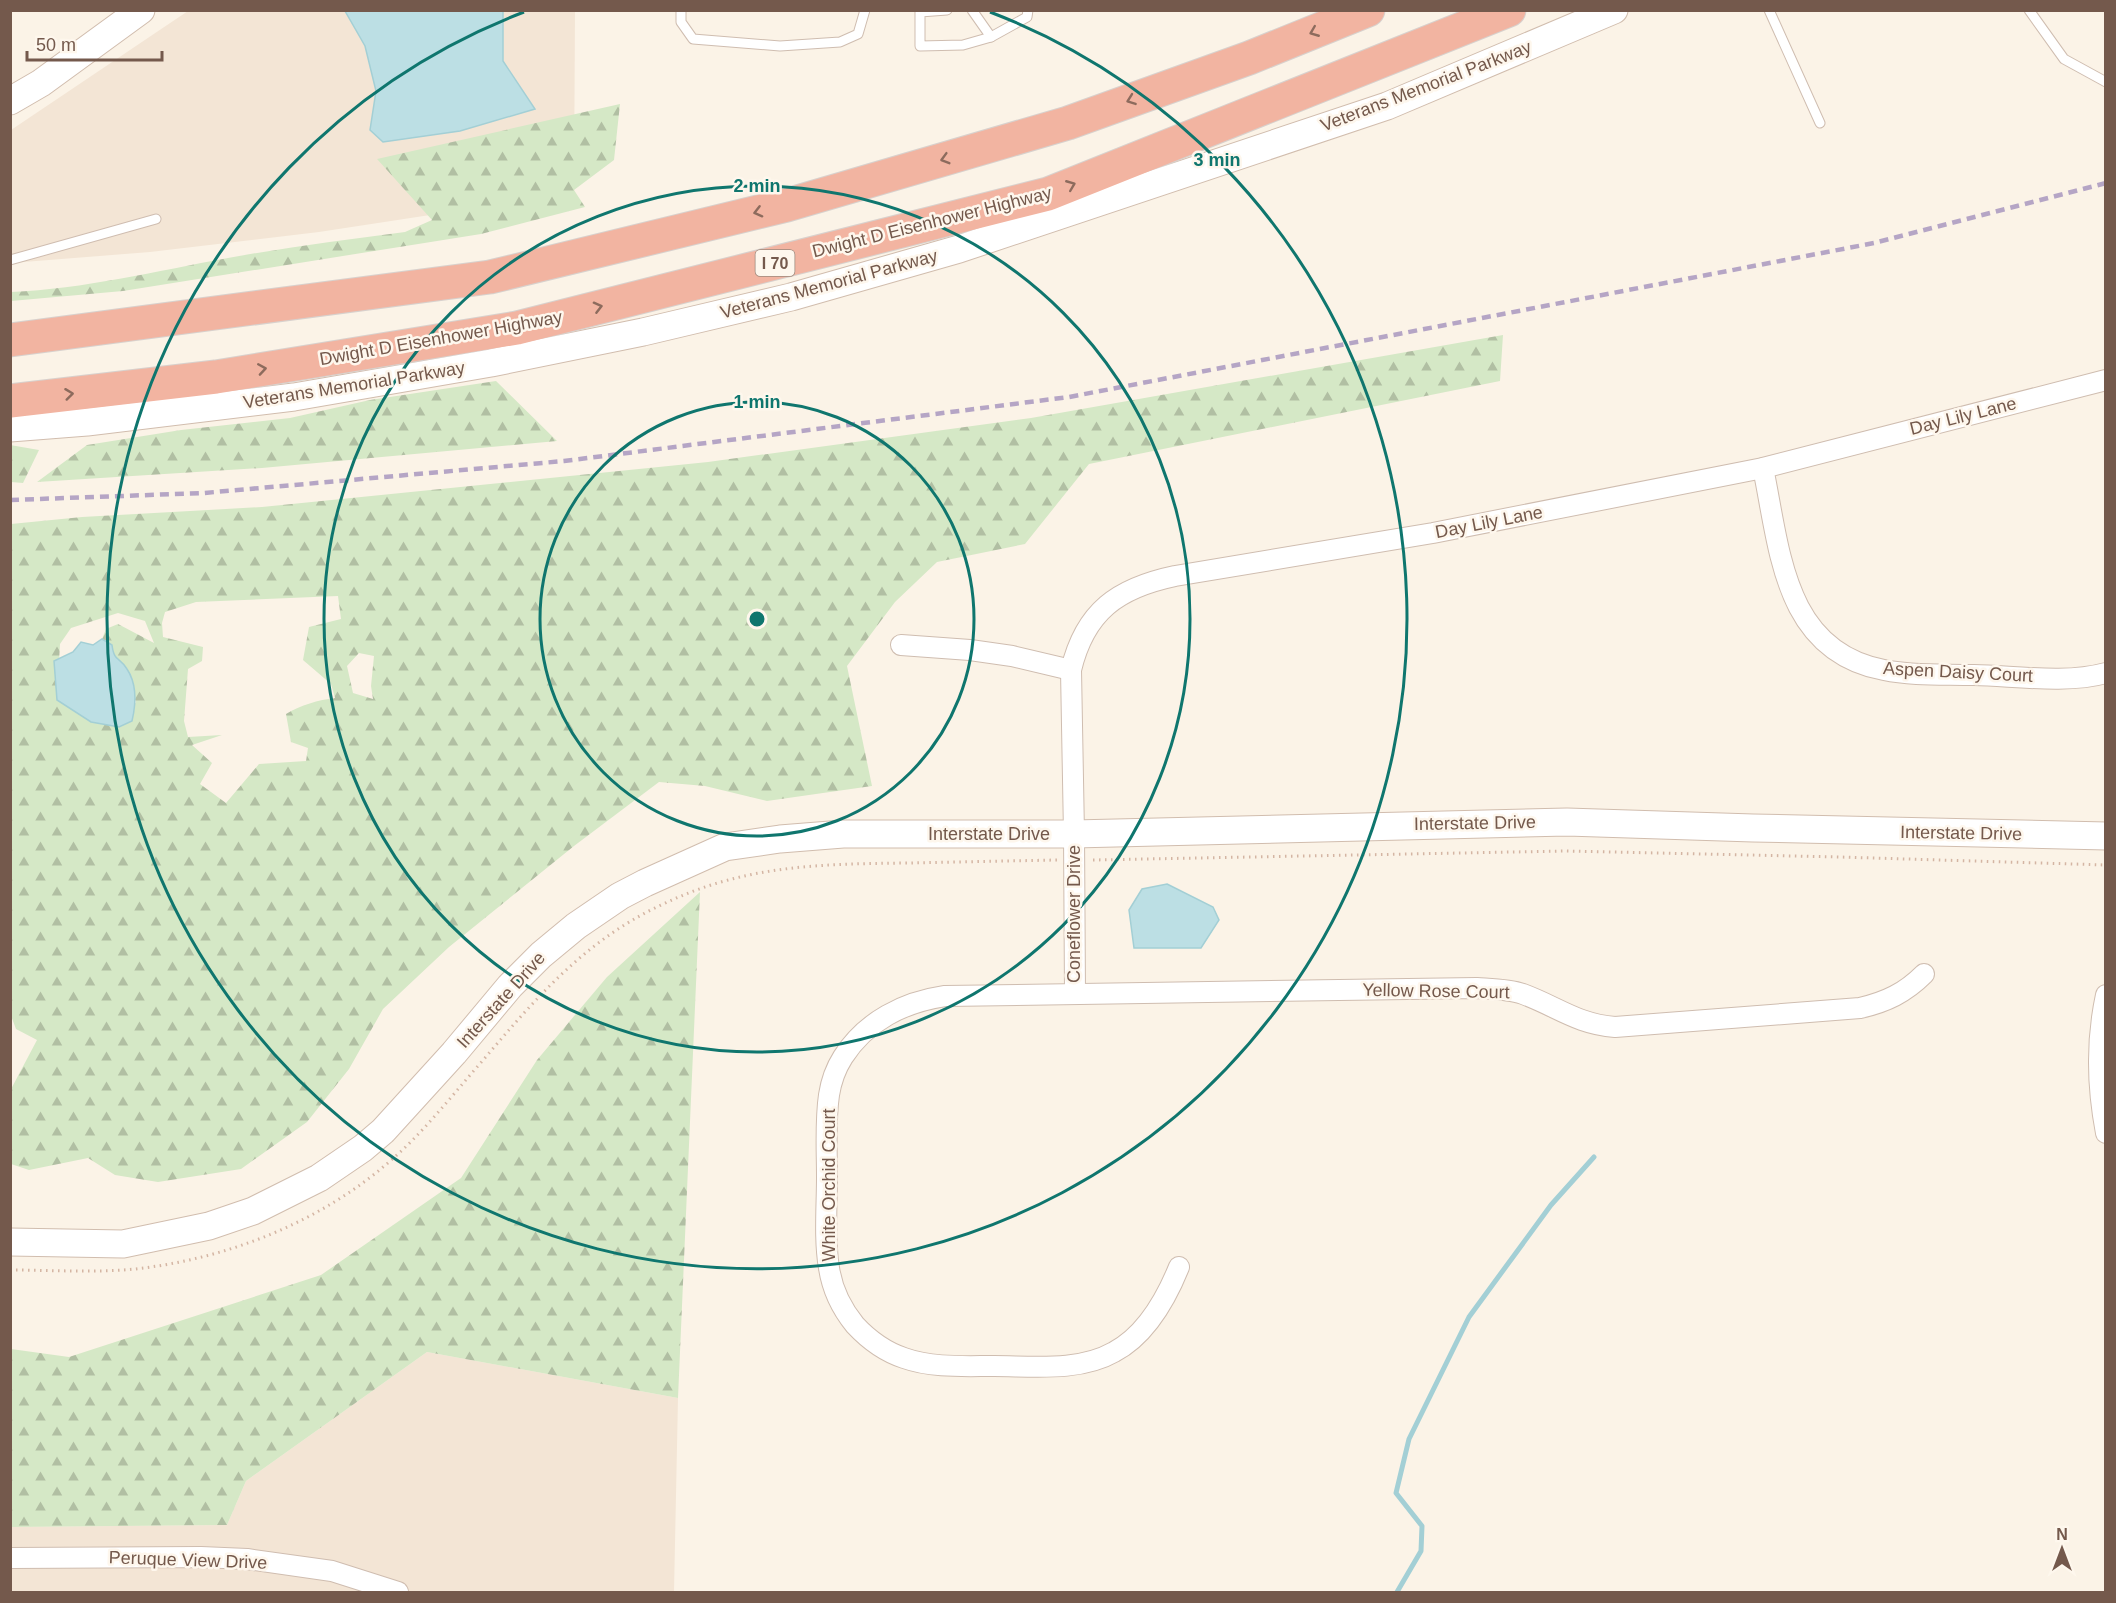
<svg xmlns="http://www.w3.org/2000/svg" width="2116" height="1603" font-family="Helvetica,sans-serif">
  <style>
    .residential { fill: #f3e5d5 }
    .forest { fill: url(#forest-firs); fill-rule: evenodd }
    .water { fill: #bcdfe4; stroke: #a3cfd5; stroke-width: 1.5 }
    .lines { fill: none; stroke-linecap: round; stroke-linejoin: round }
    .stream { stroke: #a3cfd5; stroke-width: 5 }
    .lane-casing { stroke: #cfbdb0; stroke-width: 11 }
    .street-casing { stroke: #cfbdb0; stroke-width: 22 }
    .secondary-casing { stroke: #d1bdae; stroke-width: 29 }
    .highway-casing { stroke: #d8d1cd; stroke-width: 35 }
    .path { stroke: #d4b5a3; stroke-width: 3; stroke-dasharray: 1.5 4.5; stroke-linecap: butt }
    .lane { stroke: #fff; stroke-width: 9 }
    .street { stroke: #fff; stroke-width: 20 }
    .secondary { stroke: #fff; stroke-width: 27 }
    .highway { stroke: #f2b4a1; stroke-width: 33 }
    .rail { stroke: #b5a5c5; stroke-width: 4.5; stroke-dasharray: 9 6; stroke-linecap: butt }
    .oneway { stroke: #8d6b5d }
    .ring { fill: none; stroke: #0f766e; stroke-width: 3 }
    .labels { text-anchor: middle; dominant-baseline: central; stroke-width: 5; stroke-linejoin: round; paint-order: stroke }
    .shield { fill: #fef7ed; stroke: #9d887c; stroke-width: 1.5 }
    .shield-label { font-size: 16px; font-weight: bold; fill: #74594c }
    .street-label { font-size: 18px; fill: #74594c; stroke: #fef7ed }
    .centre { fill: #0f766e; stroke: #fef7ed; stroke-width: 3 }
    .ring-label { font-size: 18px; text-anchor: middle; font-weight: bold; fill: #0f766e; stroke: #fef7ed; stroke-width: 5; stroke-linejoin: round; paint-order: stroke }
  </style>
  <defs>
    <pattern id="forest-firs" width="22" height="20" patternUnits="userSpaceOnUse" patternTransform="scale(1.5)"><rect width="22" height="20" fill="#d5e8c6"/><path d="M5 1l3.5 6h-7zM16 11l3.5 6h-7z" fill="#b1bfa3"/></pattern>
  </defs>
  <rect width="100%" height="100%" fill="#fbf3e7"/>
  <g class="residential">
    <path d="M188,11h387l-1,179 -85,16 -170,26 -169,20 -139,11v-133z"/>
    <path d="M427,1352l251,46 -4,194h-663l-1,-65 217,-2 19,-44z"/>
  </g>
  <g class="forest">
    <path d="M620,104l-6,56 -40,30 11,17 -104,27 -358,57 -112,10v-9c73,-3 145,-21 217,-34 59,-11 118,-18 177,-26l27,-12 -55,-61z"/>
    <path d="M1503,335l-3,46 -411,83 -64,80 -88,18 -42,40 -48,64 25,120 -105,15 -62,-15 -46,-4 -85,64 -125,101 -66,62 -34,60 -42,53 -66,47 -83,13 -43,-7 -27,-17 -59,12 -18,-6 -1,-73 27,-51 -21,-11 -6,-16 1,-489 71,-7 180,-10 446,-45 323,-44zM338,596l3,23 -32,8 -6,33 28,24 4,14c-17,2 -34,7 -49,16l5,28 17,6 -2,13 -47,3 -33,39 -26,-19 12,-21 -20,-18 30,-10 -34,2 -4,-16 4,-52 14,-8 1,-14 -40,-10 -1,-14 3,-11 31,-10zM118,613l27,8 9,22 -36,-19 -12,5 -4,10 10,6 1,10 14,13 9,35 -77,-41 1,-18 11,-16zM359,653l15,3 -3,30 2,13 -20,-6 -6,-27z"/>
    <path d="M496,381l61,60 -295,27 -225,14 50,-37 94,-15 109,-12 80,-18z"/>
    <path d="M10,445l29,5 -16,33 -12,-1z"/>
    <path d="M700,892l-22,506 -251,-46 -181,129 -19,44 -216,2v-178l58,8 252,-82 140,-97 76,-118 70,-83z"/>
  </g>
  <g class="water">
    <path d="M345,11h158v50l32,48 -75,22 -77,11 -13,-12 6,-39 -11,-45z"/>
    <path d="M102,639l10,6c2,17 8,12 15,24 10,15 9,35 5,52l-13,6 -28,-5 -34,-22 -3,-39 19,-9 8,-10 12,3z"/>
    <path d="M1167,884l46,23 6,13 -18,28h-67l-5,-38 13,-21z"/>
  </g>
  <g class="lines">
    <path class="stream" d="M1397,1592l24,-41 1,-25 -26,-33 13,-54 60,-122 82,-112 43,-48"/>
    <defs>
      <g id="lane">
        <path d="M681,10v12l12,17 87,7 60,-4 18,-8 7,-24"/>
        <path d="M947,10l-27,2v34l43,-1 28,-8 36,-20 1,-7"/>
        <path d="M972,10l19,27"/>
        <path d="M1769,10l51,113"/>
        <path d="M2029,10l35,49 42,23"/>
        <path d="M10,260l146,-41"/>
      </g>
      <g id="street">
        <path d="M1763,468c17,81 20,183 121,202 29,6 61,4 90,5 42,1 92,9 132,-2"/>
        <path d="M901,645l69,5 42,6 59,14"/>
        <path d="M1075,994l-1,-160 -3,-164c14,-59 47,-82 104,-94l258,-43 330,-65 343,-88"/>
        <path d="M2106,995c-10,46 -9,91 0,138"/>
        <path d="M1179,1267c-13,32 -33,68 -65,85 -35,20 -82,14 -120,14 -31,0 -62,2 -90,-8 -18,-6 -36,-19 -49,-33 -13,-16 -23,-37 -26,-57 -5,-30 -2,-61 -2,-91 0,-27 -2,-55 2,-82 2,-13 7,-27 14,-38 23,-36 61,-55 102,-61l532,-8c15,1 32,1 46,6 35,13 54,30 92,33l245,-19c26,-6 45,-15 64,-34"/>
        <path d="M10,1558l191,-1 46,2 85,12 66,21"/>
      </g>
      <g id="secondary">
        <path d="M10,101l31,-18 100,-73"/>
        <path d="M10,428l77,-6 207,-25 197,-34 152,-31 148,-35 168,-48 428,-143 227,-96"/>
        <path d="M10,1242l113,2 86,-18 44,-15 66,-33 44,-30 20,-17 71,-78 56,-67 31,-31 35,-29 44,-30 25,-13 80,-36 55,-8 63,-5h231l493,-12 186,6 353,8"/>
      </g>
      <g id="highway">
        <path d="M10,340l480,-63 297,-72 281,-82 181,-65 119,-48"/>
        <path d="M10,401l206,-24 301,-49 531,-134 461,-184"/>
      </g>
    </defs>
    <use href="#lane" class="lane-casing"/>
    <use href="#street" class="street-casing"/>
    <use href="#secondary" class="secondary-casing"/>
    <use href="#highway" class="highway-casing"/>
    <g class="path">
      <path d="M1093,860l473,-9 274,6 266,8"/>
      <path d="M10,1270c42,0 84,3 125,-1 91,-10 184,-46 254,-107 33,-28 60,-63 89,-96 54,-63 103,-123 181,-160 84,-41 158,-42 249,-43 49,-1 99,-2 149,-3"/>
    </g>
    <use href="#lane" class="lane"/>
    <use href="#street" class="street"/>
    <use href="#secondary" class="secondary"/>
    <use href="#highway" class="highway"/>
    <path class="rail" d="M10,500l194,-7 360,-32 505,-64 805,-154 232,-60"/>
  </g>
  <defs><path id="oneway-chevron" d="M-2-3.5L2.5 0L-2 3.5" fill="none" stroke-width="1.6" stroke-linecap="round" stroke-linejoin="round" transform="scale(1.5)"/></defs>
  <g class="oneway">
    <use href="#oneway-chevron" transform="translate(1314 32) rotate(158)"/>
    <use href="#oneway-chevron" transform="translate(1131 100) rotate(160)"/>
    <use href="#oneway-chevron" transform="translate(945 159) rotate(164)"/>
    <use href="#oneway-chevron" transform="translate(1071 185) rotate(-22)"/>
    <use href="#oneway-chevron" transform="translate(758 212) rotate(166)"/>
    <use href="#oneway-chevron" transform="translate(598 307) rotate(-14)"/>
    <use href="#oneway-chevron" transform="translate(262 369) rotate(-9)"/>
    <use href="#oneway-chevron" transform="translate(69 394) rotate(-7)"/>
  </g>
  <g class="ring">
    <circle cx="757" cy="619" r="217"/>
    <circle cx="757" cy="619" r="433"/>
    <path d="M990 12A650 650 0 1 1 524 12"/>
  </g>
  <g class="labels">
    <rect class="shield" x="755.5" y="250" width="39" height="26" rx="4.5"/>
    <g class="shield-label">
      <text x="775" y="263">I 70</text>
    </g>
    <g class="street-label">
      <text transform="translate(1426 86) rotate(-21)">Veterans Memorial Parkway</text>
      <text transform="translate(932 222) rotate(-14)">Dwight D Eisenhower Highway</text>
      <text transform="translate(829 284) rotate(-15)">Veterans Memorial Parkway</text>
      <text transform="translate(441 338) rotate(-10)">Dwight D Eisenhower Highway</text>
      <text transform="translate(354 385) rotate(-9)">Veterans Memorial Parkway</text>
      <text transform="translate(1963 416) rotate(-14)">Day Lily Lane</text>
      <text transform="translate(1489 522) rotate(-11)">Day Lily Lane</text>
      <text transform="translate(1958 672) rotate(3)">Aspen Daisy Court</text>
      <text transform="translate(1475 823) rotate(-1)">Interstate Drive</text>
      <text transform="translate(1961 833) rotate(1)">Interstate Drive</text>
      <text x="989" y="834">Interstate Drive</text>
      <text transform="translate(1074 914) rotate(-90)">Coneflower Drive</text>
      <text transform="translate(1436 991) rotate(1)">Yellow Rose Court</text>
      <text transform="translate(501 1000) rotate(-48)">Interstate Drive</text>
      <text transform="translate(829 1185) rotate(-90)">White Orchid Court</text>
      <text transform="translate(188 1560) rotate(2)">Peruque View Drive</text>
    </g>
  </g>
  <circle cx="757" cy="619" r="9" class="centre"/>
  <g class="ring-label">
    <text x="1217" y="166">3 min</text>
    <text x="757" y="192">2 min</text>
    <text x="757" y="408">1 min</text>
  </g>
  <rect width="2116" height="1603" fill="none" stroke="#74594c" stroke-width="24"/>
  <g transform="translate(2062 1549)" stroke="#fef7ed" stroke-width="4.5" paint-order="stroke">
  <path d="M0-4.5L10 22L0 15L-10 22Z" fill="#74594c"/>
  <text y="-9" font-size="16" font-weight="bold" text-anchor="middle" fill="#74594c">N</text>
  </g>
  <path d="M27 51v9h135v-9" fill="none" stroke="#74594c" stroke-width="3"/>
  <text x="36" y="51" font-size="18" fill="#74594c" stroke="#fef7ed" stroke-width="4.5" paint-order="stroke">50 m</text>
</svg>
